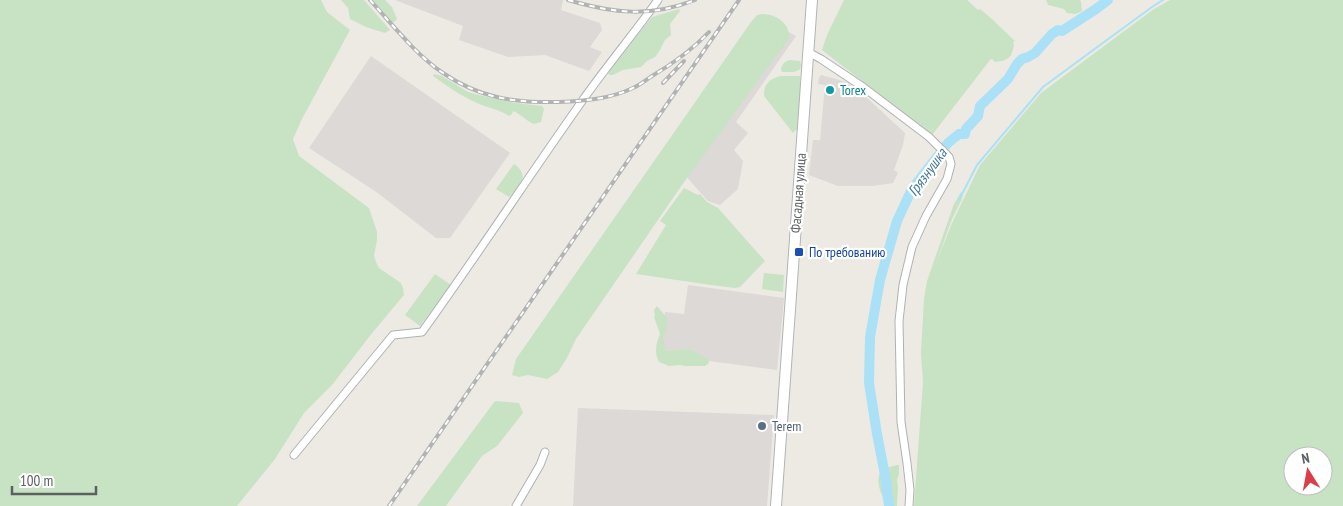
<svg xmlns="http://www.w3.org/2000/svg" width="1343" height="506" font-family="'PT Sans Narrow',sans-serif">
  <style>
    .industrial { fill: #dcd9d6 }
    .green { fill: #c7e3c3; fill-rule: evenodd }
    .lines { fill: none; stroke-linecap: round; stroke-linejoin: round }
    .stream { stroke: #aae1f7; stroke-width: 2 }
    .river { stroke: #aae1f7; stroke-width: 10 }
    .minor-casing { stroke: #afb2b5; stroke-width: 9 }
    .secondary-casing { stroke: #b1b4b8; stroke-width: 12 }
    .minor { stroke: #fff; stroke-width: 7 }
    .secondary { stroke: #fff; stroke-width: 10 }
    .rail-casing { stroke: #b2b3b3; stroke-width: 4 }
    .rail { stroke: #fff; stroke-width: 2; stroke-dasharray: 5.5; stroke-linecap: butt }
    .culture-dot { fill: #0f9aa8; stroke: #fff; stroke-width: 2 }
    .transit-dot { fill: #1a4fb4; stroke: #fff; stroke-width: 2 }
    .service-dot { fill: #5c6f8a; stroke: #fff; stroke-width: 2 }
    .labels { text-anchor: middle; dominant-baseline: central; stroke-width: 4.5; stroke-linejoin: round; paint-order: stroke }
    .culture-label { font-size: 14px; fill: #0d838f; stroke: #fff; text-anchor: start }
    .street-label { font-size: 14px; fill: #5c6063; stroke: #fff }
    .transit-label { font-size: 14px; fill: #164399; stroke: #fff; text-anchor: start }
    .service-label { font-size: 14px; fill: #4e5e75; stroke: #fff; text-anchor: start }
    .water-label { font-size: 15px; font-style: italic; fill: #437897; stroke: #fff }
  </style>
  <rect width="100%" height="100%" fill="#edeae4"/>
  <g class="industrial">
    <path d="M395,0h168l-2,10 39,13 2,7 -12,17 12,5 -13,19 -44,-16 -37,2 -49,-17 4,-14z"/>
    <path d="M785,30l11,6 -60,86 12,11 -14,17 9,11 -5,28 -18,16 -12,-4 -25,-28z"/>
    <path d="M371,56l139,97 -60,85h-14l-61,-47 -66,-43z"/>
    <path d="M821,75l25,7 22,17 37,34 -2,12 -9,25 4,3 -5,10 -20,3h-35l-29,-11 4,-35h7l5,-55 -7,-1 1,-6z"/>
    <path d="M688,285l96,13 -7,72 -68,-9 -48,-13 4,-36 19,2z"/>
    <path d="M578,408l196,7 -7,91h-194z"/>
  </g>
  <g class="green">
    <path d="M0,0h321l6,12 23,18 -48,89 -9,20 6,17 70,52 8,24v8l-3,16 2,6 3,6 22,15 2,5 1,7 -31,37 -41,53 -28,28 -29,46 -38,47h-237z"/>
    <path d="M341,0h23l26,30 -5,3 -19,-6 -16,-8 -2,-11z"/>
    <path d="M373,0h12l7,7 5,12 -3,3h-2z"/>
    <path d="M844,0h123l11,10 2,-1c13,10 23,21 35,32l-2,1 1,3c-3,14 -5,15 -19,17l-3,-3 -2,1 -58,75 -110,-85 5,-15z"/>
    <path d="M1046,0h34l1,2 1,9 -7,3 -8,-1 -3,-4 -16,-4z"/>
    <path d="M1170,0h173v506h-429l9,-124 -2,-29 3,-54 3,-18 27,-77 7,-12 2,1 -1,6 -10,20 -17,47 17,-43 28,-58 61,-72 113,-84zM1293,456h30v30h-30z"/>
    <path d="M679,9l1,2 -10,13 1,11 -6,5 -5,10 -5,7 -8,4 -6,6 -18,3 -10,5h-4l-1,-3 2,-4 42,-51z"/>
    <path d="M762,14c14,0 28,9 27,24l-107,147 -106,154 -9,19 -9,14 -11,7 -19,-4 -9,2 -7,-2 4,-16 235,-337 6,-7z"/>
    <path d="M790,60l10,1c5,13 -10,11 -18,11l-1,-2c0,-5 4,-9 9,-10z"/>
    <path d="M434,74l8,2 26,16 11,3 37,8 26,3 2,3 -3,13 -7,2c-8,-3 -13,-10 -21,-13l-1,3 -3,2c-10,-7 -21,-8 -32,-13 -16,-7 -30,-17 -44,-27z"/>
    <path d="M781,76h19l1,15 -4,38 -4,4 -29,-37c-1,-11 6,-18 17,-20z"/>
    <path d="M514,164c16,11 7,23 -5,33l-13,-8z"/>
    <path d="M684,188l14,7 2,-1 7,8 11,6 47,53 -25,26 -5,1 -24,-3 -75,-11 30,-49 -6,-4z"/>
    <path d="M764,273l20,2 -1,17 -21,-3z"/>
    <path d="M435,274l16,11 -31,41 -15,-11z"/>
    <path d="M657,306l10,12v8l-4,12 2,11c8,4 15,-1 24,1 6,1 13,6 19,9l1,4 -4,3h-20l-5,-1 -11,1 -10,-4c-5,-9 -3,-19 1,-28l-6,-17 1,-2 -1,-5z"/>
    <path d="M495,401l24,2 4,10 -26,33 -15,10 -36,50h-29z"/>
    <path d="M897,465h2v9l-2,6 1,8 -1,18h-10c-4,-8 -14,-27 -5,-35 3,-3 11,-5 15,-6z"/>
  </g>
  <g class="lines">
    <path class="stream" d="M959,200l18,-35 66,-78 57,-42 52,-38 11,-7"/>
    <path class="river" d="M889,506l-4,-31 -8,-41 -8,-51 1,-46 10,-57 17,-59 15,-32 36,-46 11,-9h6l1,-5 12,-13 2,-10 28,-27 9,-15 5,-5 6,-2 7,-4 17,-19 6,-4 4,1 34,-22 12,-9"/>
    <defs>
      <g id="minor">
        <path d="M808,52l13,7 42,28 66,50 20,20 2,7 -4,15 -21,37 -14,31 -9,38 -4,36 2,101 6,41 3,27 -1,16"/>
        <path d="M294,455l99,-120 29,-3c54,-75 105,-153 158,-228 25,-36 53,-69 78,-104"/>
        <path d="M516,506l24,-41 5,-13"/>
      </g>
      <path id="secondary" d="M776,506l36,-506"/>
    </defs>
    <use href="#minor" class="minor-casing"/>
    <use href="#secondary" class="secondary-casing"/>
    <use href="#minor" class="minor"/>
    <use href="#secondary" class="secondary"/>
    <defs>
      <g id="rail">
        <path d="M370,0c22,24 46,55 73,73 36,25 72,30 116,29 25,-1 51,-3 74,-14 7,-3 13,-8 19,-12 22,-13 40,-26 57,-44"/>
        <path d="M568,0c45,13 82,18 127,0"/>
        <path d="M663,83l21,-22"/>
        <path d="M389,506l350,-506"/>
      </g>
    </defs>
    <use href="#rail" class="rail-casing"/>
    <use href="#rail" class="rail"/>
  </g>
  <circle class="culture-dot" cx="830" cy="90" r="5"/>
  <rect class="transit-dot" x="794" y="247" width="10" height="10" rx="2.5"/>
  <circle class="service-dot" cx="762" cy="426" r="5"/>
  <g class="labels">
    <g class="culture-label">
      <text x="840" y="90">Torex</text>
    </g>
    <g class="street-label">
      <text transform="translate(798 193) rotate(-86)">Фасадная улица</text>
    </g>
    <g class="transit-label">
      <text x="809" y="252">По требованию</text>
    </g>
    <g class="service-label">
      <text x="772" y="426">Terem</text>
    </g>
    <g class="water-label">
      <text transform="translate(927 172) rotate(-54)">Грязнушка</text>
    </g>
  </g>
  <g transform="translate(1308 471) rotate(349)"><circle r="24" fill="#ffffff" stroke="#bebfc1"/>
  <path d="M0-4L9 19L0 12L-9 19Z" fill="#da3e48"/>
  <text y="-8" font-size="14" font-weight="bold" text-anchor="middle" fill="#5c6063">N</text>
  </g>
  <path d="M12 486v8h84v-8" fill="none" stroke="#5c6063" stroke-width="2.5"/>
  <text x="20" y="486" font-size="15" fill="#5c6063" stroke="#ffffff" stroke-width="4" paint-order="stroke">100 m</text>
</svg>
